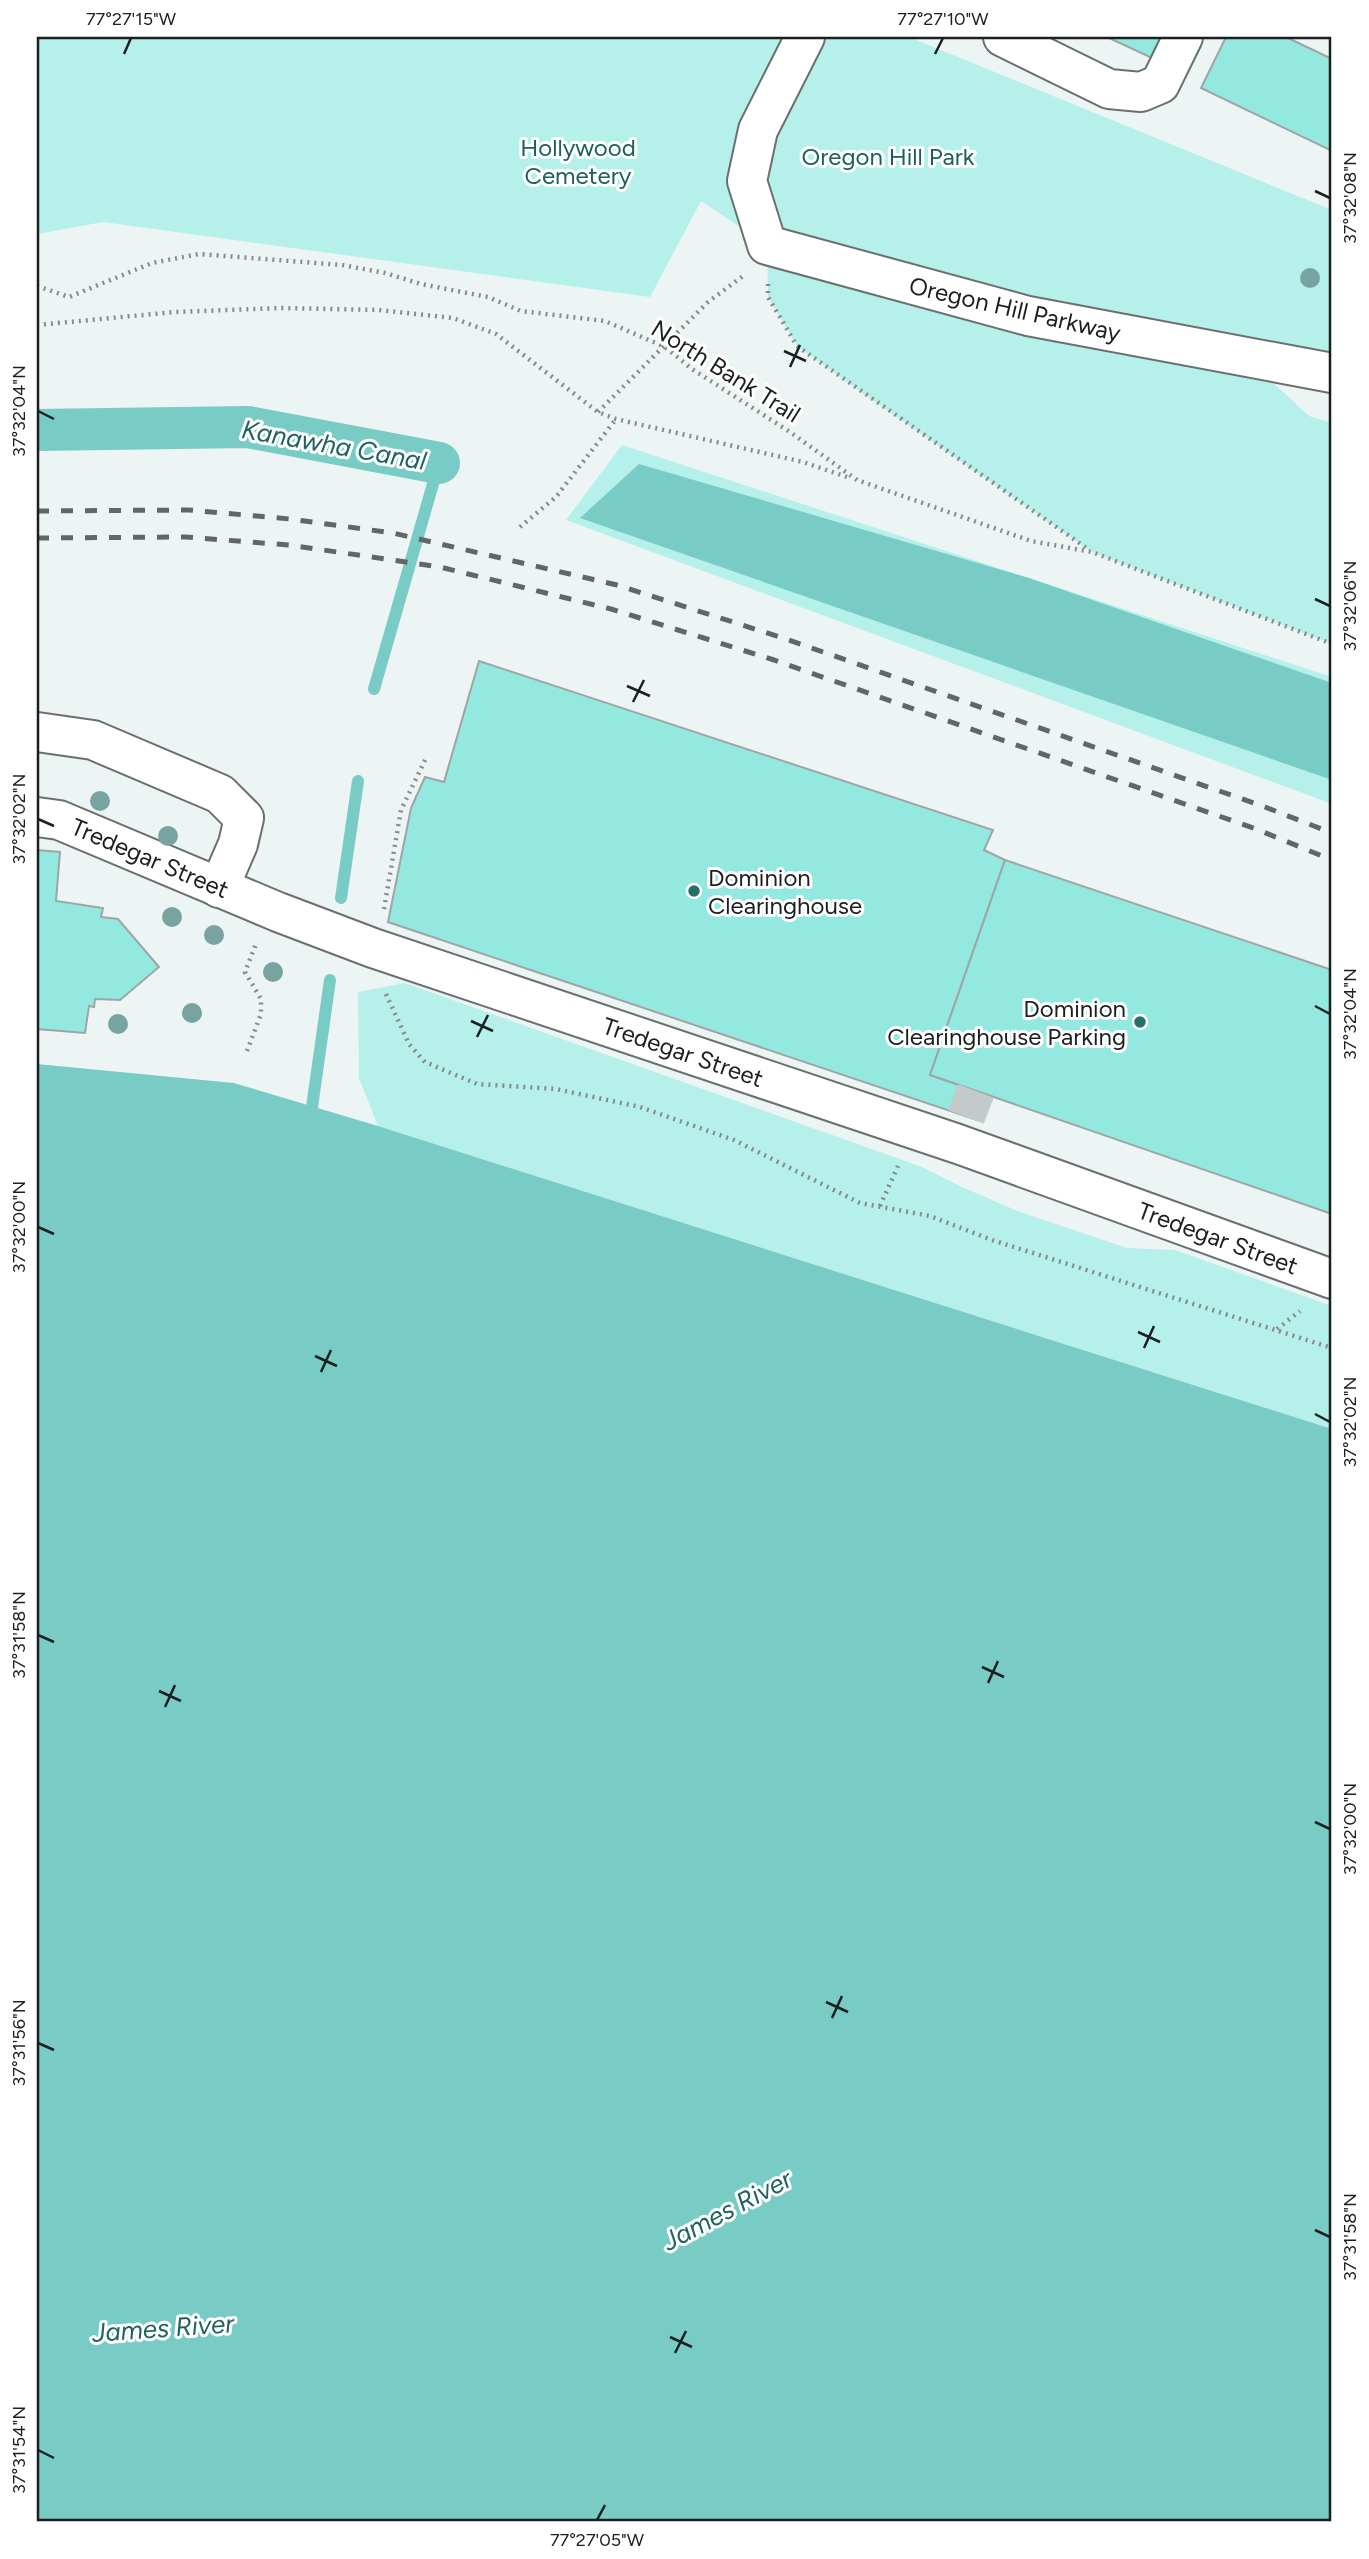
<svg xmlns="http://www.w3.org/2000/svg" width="1369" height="2559" font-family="Figtree,sans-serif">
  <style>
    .green { fill: #b6f0ea }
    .water { fill: #78ccc5 }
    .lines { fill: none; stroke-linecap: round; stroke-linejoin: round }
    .stream { stroke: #78ccc5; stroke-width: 12 }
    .canal { stroke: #78ccc5; stroke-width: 42 }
    .building { fill: #93e8e0; stroke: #9ea6a5; stroke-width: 2 }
    .minor-tunnel { stroke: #c3cac9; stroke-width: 38; stroke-dasharray: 38 19; stroke-linecap: butt }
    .minor-casing { stroke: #69706f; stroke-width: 42 }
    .path { stroke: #858b8a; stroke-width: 4.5; stroke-dasharray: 2 5; stroke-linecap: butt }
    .minor { stroke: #fff; stroke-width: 38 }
    .rail { stroke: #626666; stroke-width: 5; stroke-dasharray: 12 12; stroke-linecap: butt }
    .tree { fill: #79a3a0 }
    .ticks { fill: none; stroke: #1c1f1f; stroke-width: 2.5 }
    .poi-dot { fill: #266f6a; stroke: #fff; stroke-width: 2.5 }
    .labels { text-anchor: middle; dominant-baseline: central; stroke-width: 6; stroke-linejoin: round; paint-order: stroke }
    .park-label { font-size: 24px; fill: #1a605b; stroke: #fff }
    .street-label { font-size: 24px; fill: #1c1f1f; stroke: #fff }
    .poi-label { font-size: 24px; fill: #1c1f1f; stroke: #fff; text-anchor: start }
    .water-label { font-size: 26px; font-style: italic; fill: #1e635e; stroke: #fff }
    .neatline { fill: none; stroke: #1c1f1f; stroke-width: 2.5 }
    .ticks-label { font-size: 18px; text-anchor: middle; fill: #1c1f1f }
  </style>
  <rect width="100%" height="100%" fill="#edf5f4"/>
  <g class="green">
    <path d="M37,37h872l423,173v163l-92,-16 40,32 29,27 23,7v221l-240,-92 -227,-157 -68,-49 -29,-49 -1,-52 -66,-44 -51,96 -547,-75 -66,12z"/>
    <path d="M622,445l710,232v127l-766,-284z"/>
    <path d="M405,983l517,184 40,20 58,25 107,36 48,2 157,56v123l-954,-303 -19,-48 -1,-86z"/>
  </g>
  <g class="water">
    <path d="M639,464l390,114 303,105v97l-752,-262z"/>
    <path d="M37,1064l197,19 144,43 954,303v1093h-1295z"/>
  </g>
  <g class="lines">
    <g class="stream">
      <path d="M374,689l65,-226"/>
      <path d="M341,898l17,-117"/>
      <path d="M310,1121l20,-141"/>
    </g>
    <path class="canal" d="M37,430l211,-3 191,36"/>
  </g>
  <g class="building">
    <path d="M1107,37h57l-10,22z"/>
    <path d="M1226,37h60l46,22v92l-131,-63z"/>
    <path d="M479,661l514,169 -9,20 21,10 -75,215 54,18 -7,27 -589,-198 23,-114 14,-31 19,5z"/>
    <path d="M37,850l23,2 -4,49 47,7 -2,9 17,2 41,48 -39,33 -25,-1 -1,8 -5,-1 -4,27 -48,-4z"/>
    <path d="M1005,860l327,110v244l-402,-139z"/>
  </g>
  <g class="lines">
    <path class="minor-tunnel" d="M966,1117l10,-26"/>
    <defs>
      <g id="minor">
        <path d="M805,37l-47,93 -11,51 20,64 261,71 304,57"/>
        <path d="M1003,37l106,52 32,3 19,-8 23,-47"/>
        <path d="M37,732l56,8 127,54 24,24 -6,26 -19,44"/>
        <path d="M37,817l22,3 219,92 95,36 585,196 374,135"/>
      </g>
    </defs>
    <use href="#minor" class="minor-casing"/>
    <g class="path">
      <path d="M768,284v13l29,49 291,203"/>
      <path d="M37,286l32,11 83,-34 47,-9 143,11 43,8 36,11 67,13 33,14 84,10 60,26 27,22 98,63 67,48 174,61 61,11 240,92"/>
      <path d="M37,325l138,-13 106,-4 98,2 74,8 43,16 102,78 18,7 187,43 47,16"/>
      <path d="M598,412l110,-110 35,-26"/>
      <path d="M520,527l36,-30 60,-78"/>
      <path d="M384,909l17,-99 26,-54"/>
      <path d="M386,994l23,50 16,18 52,22 79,5 84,18 94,33 126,63 70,13 62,24 340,108"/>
      <path d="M247,1051l14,-37v-15l-16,-27 11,-28"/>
      <path d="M880,1206l18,-40"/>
      <path d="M1277,1329l23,-18"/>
    </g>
    <use href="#minor" class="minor"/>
    <g class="rail">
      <path d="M37,511l152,-1 101,9 103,14 224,52 169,54 479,168 67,26"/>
      <path d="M37,538l148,-1 104,8 151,22 171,42 163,51 482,169 76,31"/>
    </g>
  </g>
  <g class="tree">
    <circle cx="1310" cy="278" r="10"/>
    <circle cx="100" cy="801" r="10"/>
    <circle cx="168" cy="836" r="10"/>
    <circle cx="172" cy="917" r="10"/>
    <circle cx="214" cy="935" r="10"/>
    <circle cx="273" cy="972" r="10"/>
    <circle cx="192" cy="1013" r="10"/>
    <circle cx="118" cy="1024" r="10"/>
  </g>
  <path class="ticks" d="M124,54l7,-16M935,54l8,-16M1315,191l15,7M784,351l22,10M790,367l10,-22M38,411l16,8M1315,599l15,7M627,686l23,10M633,702l11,-22M38,819l16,7M1315,1006l15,8M471,1021l22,10M477,1037l11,-22M38,1227l16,7M1138,1332l22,10M1144,1348l10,-22M315,1356l22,10M321,1372l10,-22M1315,1414l15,8M38,1635l16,7M982,1667l22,10M988,1683l10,-22M159,1691l22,10M165,1707l10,-22M1315,1822l15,7M826,2002l22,10M832,2018l10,-22M38,2043l16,7M1315,2230l15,7M670,2337l22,10M675,2353l11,-22M38,2450l16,8M597,2520l8,-15"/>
  <g class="poi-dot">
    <circle cx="694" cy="891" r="7"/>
    <circle cx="1140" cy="1022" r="7"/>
  </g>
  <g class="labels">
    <g class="park-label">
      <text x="578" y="147">Hollywood<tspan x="578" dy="28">Cemetery</tspan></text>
      <text x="888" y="156">Oregon Hill Park</text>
    </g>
    <g class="street-label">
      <text transform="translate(1015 309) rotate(13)">Oregon Hill Parkway</text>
      <text transform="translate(726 371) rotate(32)">North Bank Trail</text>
      <text transform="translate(150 858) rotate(23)">Tredegar Street</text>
      <text transform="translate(683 1052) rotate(19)">Tredegar Street</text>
      <text transform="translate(1218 1238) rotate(20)">Tredegar Street</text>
    </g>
    <g class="poi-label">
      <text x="708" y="877">Dominion<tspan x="708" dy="28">Clearinghouse</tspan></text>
      <text x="1126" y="1008" text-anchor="end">Dominion<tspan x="1126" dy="28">Clearinghouse Parking</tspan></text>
    </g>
    <g class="water-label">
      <text transform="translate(334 445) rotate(10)">Kanawha Canal</text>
      <text transform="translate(727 2210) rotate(-28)">James River</text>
      <text transform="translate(163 2328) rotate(-4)">James River</text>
    </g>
  </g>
  <rect width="1369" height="2559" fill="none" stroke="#ffffff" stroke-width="77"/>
  <rect x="38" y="38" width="1292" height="2482" class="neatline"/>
  <g class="ticks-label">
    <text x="131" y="25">77°27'15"W</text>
    <text x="943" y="25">77°27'10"W</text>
    <text transform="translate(1350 198) rotate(-90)" y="6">37°32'08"N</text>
    <text transform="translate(19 411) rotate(-90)" y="6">37°32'04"N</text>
    <text transform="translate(1350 606) rotate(-90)" y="6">37°32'06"N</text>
    <text transform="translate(19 819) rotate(-90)" y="6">37°32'02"N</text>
    <text transform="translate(1350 1014) rotate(-90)" y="6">37°32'04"N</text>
    <text transform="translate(19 1227) rotate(-90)" y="6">37°32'00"N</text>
    <text transform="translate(1350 1422) rotate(-90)" y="6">37°32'02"N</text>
    <text transform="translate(19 1635) rotate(-90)" y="6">37°31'58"N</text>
    <text transform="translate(1350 1829) rotate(-90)" y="6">37°32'00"N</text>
    <text transform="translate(19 2043) rotate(-90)" y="6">37°31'56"N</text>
    <text transform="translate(1350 2237) rotate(-90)" y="6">37°31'58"N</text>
    <text transform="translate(19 2450) rotate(-90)" y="6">37°31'54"N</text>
    <text x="597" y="2546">77°27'05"W</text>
  </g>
</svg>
